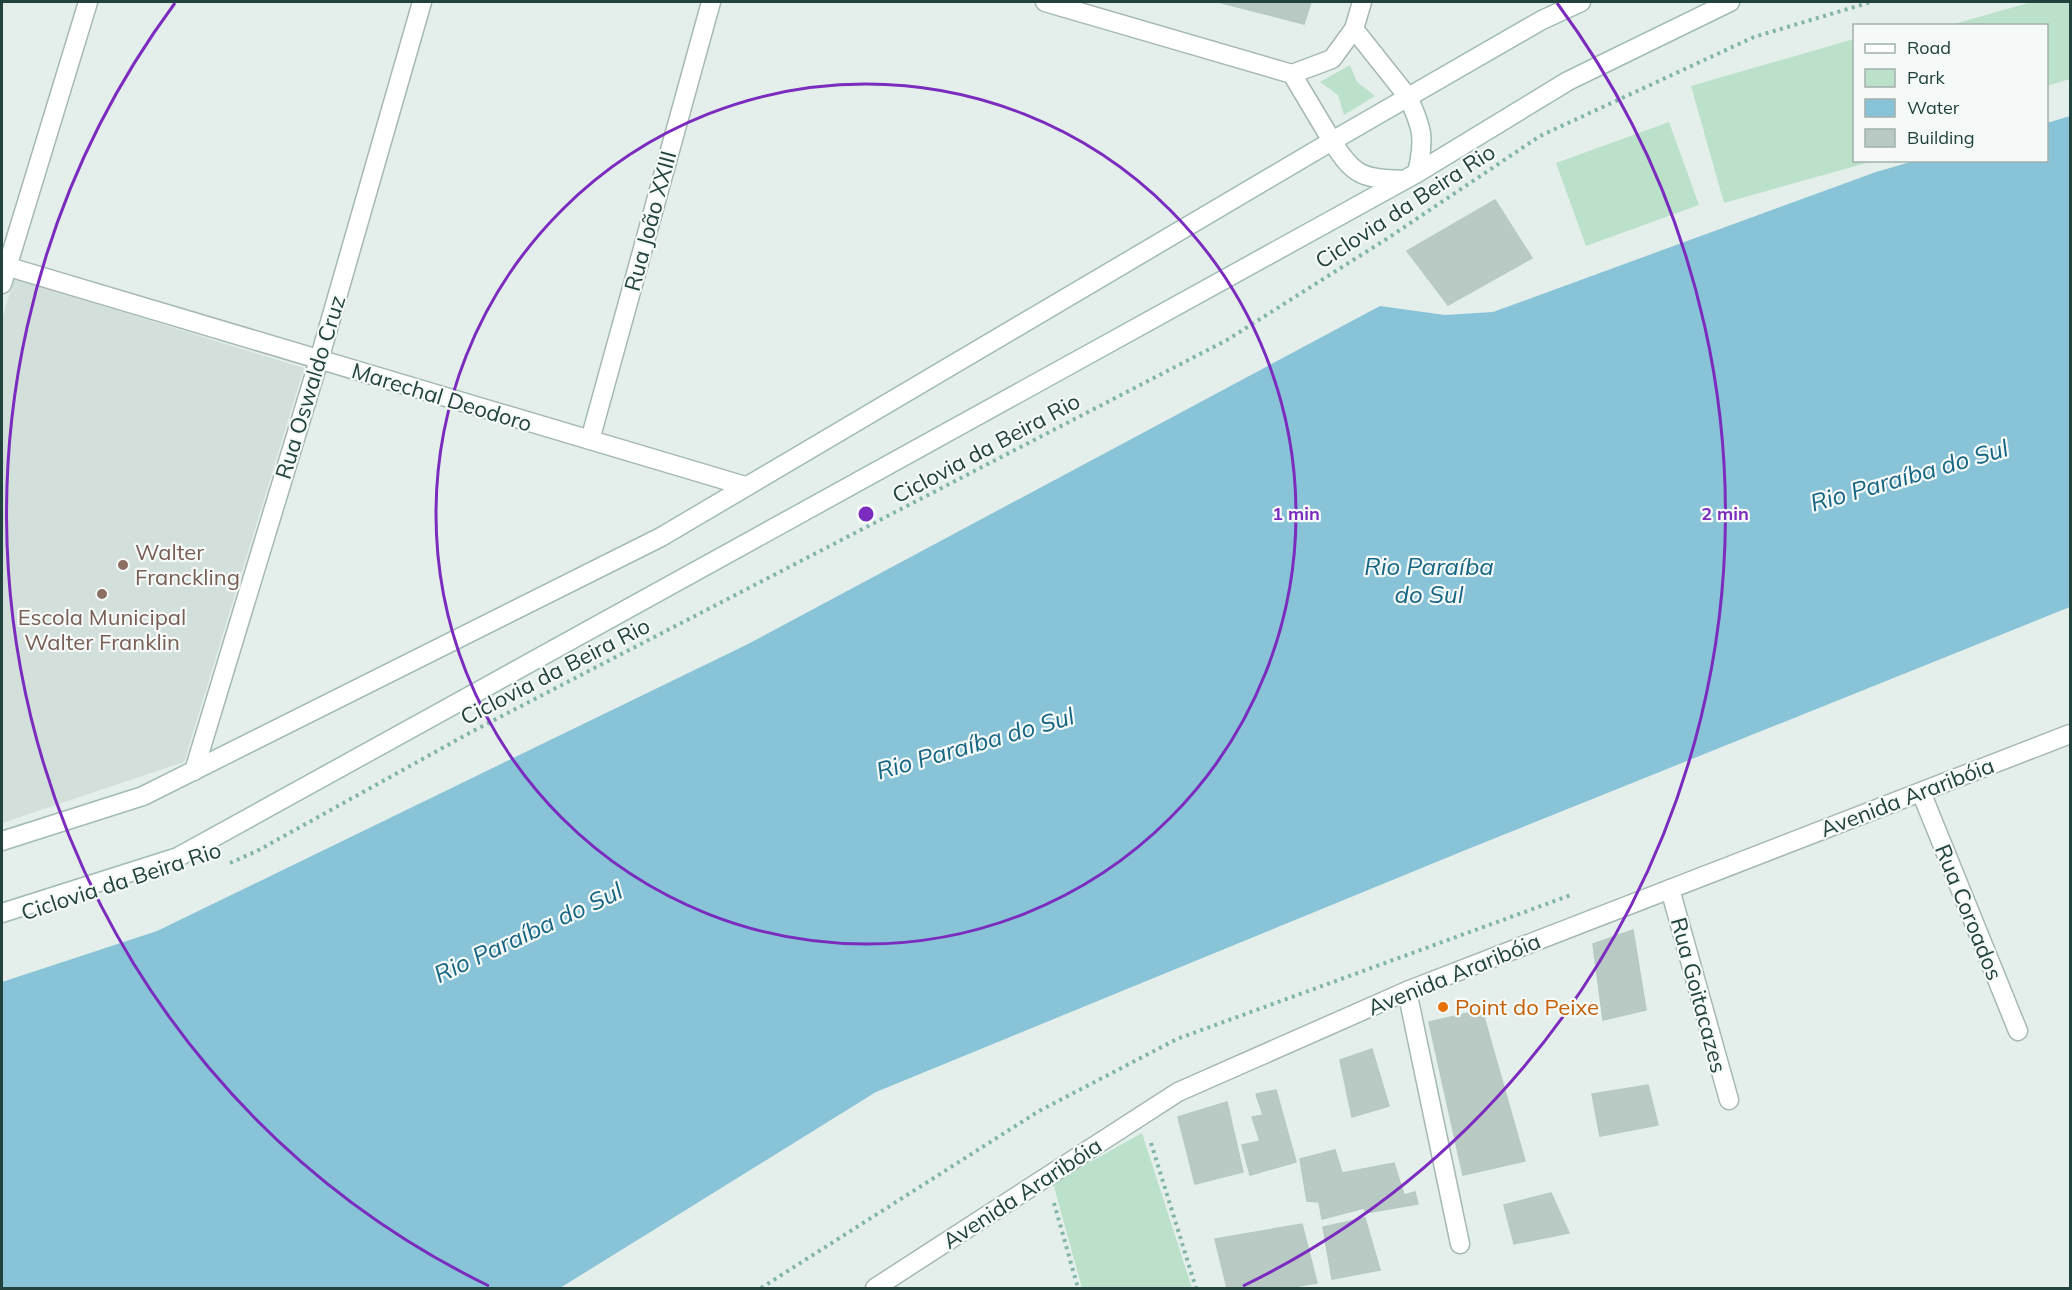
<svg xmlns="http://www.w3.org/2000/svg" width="2072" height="1290" font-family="Mulish,sans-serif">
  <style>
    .built { fill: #d2dfda }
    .green { fill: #bce1ca }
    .water { fill: #89c3d7 }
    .building { fill: #b9cac4; stroke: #b6c9c3; stroke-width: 1.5 }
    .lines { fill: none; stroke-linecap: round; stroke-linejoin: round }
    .minor-casing { stroke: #a6b8b3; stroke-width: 21 }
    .secondary-casing { stroke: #a1bbb5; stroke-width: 21 }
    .path { stroke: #82b4aa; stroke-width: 4; stroke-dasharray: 3 4.5; stroke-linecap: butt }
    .minor { stroke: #fff; stroke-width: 18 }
    .secondary { stroke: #fff; stroke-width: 18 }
    .ring { fill: none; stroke: #7b2cbf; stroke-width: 3 }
    .education-dot { fill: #8d6e63; stroke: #f5faf8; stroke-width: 2 }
    .food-dot { fill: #e8710a; stroke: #f5faf8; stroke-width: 2 }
    .labels { text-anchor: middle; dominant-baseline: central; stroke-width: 4.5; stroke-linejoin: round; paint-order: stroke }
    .street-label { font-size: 22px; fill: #22423d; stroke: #f5faf8 }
    .education-label { font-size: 22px; fill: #785e54; stroke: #f5faf8; text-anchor: start }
    .food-label { font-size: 22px; fill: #c56008; stroke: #f5faf8; text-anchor: start }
    .water-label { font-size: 24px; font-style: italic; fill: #166583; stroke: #f5faf8 }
    .centre { fill: #7b2cbf; stroke: #f5faf8; stroke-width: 3 }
    .ring-label { font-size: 18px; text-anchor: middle; font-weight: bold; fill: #7b2cbf; stroke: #f5faf8; stroke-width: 4.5; stroke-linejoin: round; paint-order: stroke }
  </style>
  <rect width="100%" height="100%" fill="#e4efeb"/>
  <path class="built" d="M14,279l290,89 -120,394 -182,61v-504z"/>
  <g class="green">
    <path d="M2032,2h38v77l-23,7 -1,-60 -96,-1z"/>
    <path d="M1854,39v121l19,1 -149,42 -33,-117z"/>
    <path d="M1350,65l7,17 18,14 -31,19 -6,-20 -18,-13z"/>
    <path d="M1669,122l30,83 -113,41 -30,-83z"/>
    <path d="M1142,1133l50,155h-110l-29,-105z"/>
  </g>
  <path class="water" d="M2070,116v491l-602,242 -592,243 -316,196h-558v-306l155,-51 589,-286 634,-339 65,9 48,-3 383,-140 38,-11 132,-1 1,-37z"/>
  <g class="building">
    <path d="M1218,2h93l-7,22z"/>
    <path d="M1495,200l37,58 -84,47 -41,-54z"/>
    <path d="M1633,930l13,80 -43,10 -10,-76z"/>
    <path d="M1482,1010l43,151 -62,14 -34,-153z"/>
    <path d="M1372,1049l17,57 -37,11 -12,-57z"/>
    <path d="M1648,1085l10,40 -58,11 -8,-42z"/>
    <path d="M1276,1090l20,72 -46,13 -8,-30 18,-4 -8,-24 11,-2 -7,-21z"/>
    <path d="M1227,1102l16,70 -48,12 -17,-67z"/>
    <path d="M1335,1150l7,23 52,-10 10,32 11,-3 3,12 -52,9 -2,-5 -42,11 -3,-17 -12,-1 -7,-42z"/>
    <path d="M1551,1193l18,40 -55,11 -10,-39z"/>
    <path d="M1365,1218l15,52 -48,9 -9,-52z"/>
    <path d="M1302,1224l15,59 -29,5h-61l-12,-49z"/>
  </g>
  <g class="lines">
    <defs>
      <g id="minor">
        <path d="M1045,2l247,72 40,67"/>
        <path d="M1354,29l54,68"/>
        <path d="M1292,74l40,-15 22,-30 8,-27"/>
        <path d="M2,265l743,221"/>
        <path d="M2,284l86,-282"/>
        <path d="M590,440l121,-438"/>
        <path d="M194,771l125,-411 103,-358"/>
        <path d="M1921,792l97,239"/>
        <path d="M1670,889l59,211"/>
        <path d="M1407,991l53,253"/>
        <path d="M875,1288l303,-196 229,-101 663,-257"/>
      </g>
      <g id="secondary">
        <path d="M1408,97c15,32 17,42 9,76"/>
        <path d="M1332,141c22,36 31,37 71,39"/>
        <path d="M2,841l141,-45 518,-259 671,-396 210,-121 39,-18"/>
        <path d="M2,913l176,-56 1239,-684 151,-92 162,-79"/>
      </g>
    </defs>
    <use href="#minor" class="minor-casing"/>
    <use href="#secondary" class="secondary-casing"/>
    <g class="path">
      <path d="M230,863l27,-12 216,-120 754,-391 161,-102 152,-102 214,-99 117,-35"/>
      <path d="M1151,1143l45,145"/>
      <path d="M1054,1203l24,85"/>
      <path d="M761,1288l278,-177 138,-72 394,-144"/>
    </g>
    <use href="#minor" class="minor"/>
    <use href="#secondary" class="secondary"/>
  </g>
  <g class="ring">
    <circle cx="866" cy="514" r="430"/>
    <path d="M489 1286A859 859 0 0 1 175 3M1557 3A859 859 0 0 1 1243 1286"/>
  </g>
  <g class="education-dot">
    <circle cx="123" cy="565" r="6"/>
    <circle cx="102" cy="594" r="6"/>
  </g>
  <circle class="food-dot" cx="1443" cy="1007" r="6"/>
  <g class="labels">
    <g class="street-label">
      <text transform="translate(1405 206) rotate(-33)">Ciclovia da Beira Rio</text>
      <text transform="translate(650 221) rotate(-75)">Rua João XXIII</text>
      <text transform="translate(310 387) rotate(-73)">Rua Oswaldo Cruz</text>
      <text transform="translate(442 397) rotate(17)">Marechal Deodoro</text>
      <text transform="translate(986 448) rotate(-28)">Ciclovia da Beira Rio</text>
      <text transform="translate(555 671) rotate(-27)">Ciclovia da Beira Rio</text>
      <text transform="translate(1907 797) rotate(-21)">Avenida Araribóia</text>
      <text transform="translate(121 881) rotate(-18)">Ciclovia da Beira Rio</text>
      <text transform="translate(1969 912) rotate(68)">Rua Coroados</text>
      <text transform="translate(1454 974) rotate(-22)">Avenida Araribóia</text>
      <text transform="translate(1699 995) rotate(75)">Rua Goitacazes</text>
      <text transform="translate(1022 1193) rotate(-33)">Avenida Araribóia</text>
    </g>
    <g class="education-label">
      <text x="135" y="552">Walter<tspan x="135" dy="25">Franckling</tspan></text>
      <text x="102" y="617" text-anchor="middle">Escola Municipal<tspan x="102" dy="25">Walter Franklin</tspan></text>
    </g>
    <g class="food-label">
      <text x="1455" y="1007">Point do Peixe</text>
    </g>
    <g class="water-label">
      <text transform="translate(1909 475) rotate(-16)">Rio Paraíba do Sul</text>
      <text x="1429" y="566">Rio Paraíba<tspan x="1429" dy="28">do Sul</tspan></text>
      <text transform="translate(975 743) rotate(-16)">Rio Paraíba do Sul</text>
      <text transform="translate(528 932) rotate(-25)">Rio Paraíba do Sul</text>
    </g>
  </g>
  <circle cx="866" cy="514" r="9" class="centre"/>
  <g class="ring-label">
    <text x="1296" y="520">1 min</text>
    <text x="1725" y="520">2 min</text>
  </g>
  <rect width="2072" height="1290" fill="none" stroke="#22423d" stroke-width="6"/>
  <rect x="1853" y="24" width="195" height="138" fill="#f5faf8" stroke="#a1b0ad" stroke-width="1.5"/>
  <rect x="1865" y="44" width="30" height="9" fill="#ffffff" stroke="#a1b0ad" stroke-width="1.5"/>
  <text x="1907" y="54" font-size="18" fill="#22423d">Road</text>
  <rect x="1865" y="69" width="30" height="18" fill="#bce1ca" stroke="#a1b0ad" stroke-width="1.5"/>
  <text x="1907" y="84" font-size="18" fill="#22423d">Park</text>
  <rect x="1865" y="99" width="30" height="18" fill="#89c3d7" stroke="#a1b0ad" stroke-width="1.5"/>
  <text x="1907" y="114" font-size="18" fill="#22423d">Water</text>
  <rect x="1865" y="129" width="30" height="18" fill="#b9cac4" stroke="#a1b0ad" stroke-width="1.5"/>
  <text x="1907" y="144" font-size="18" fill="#22423d">Building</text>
</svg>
